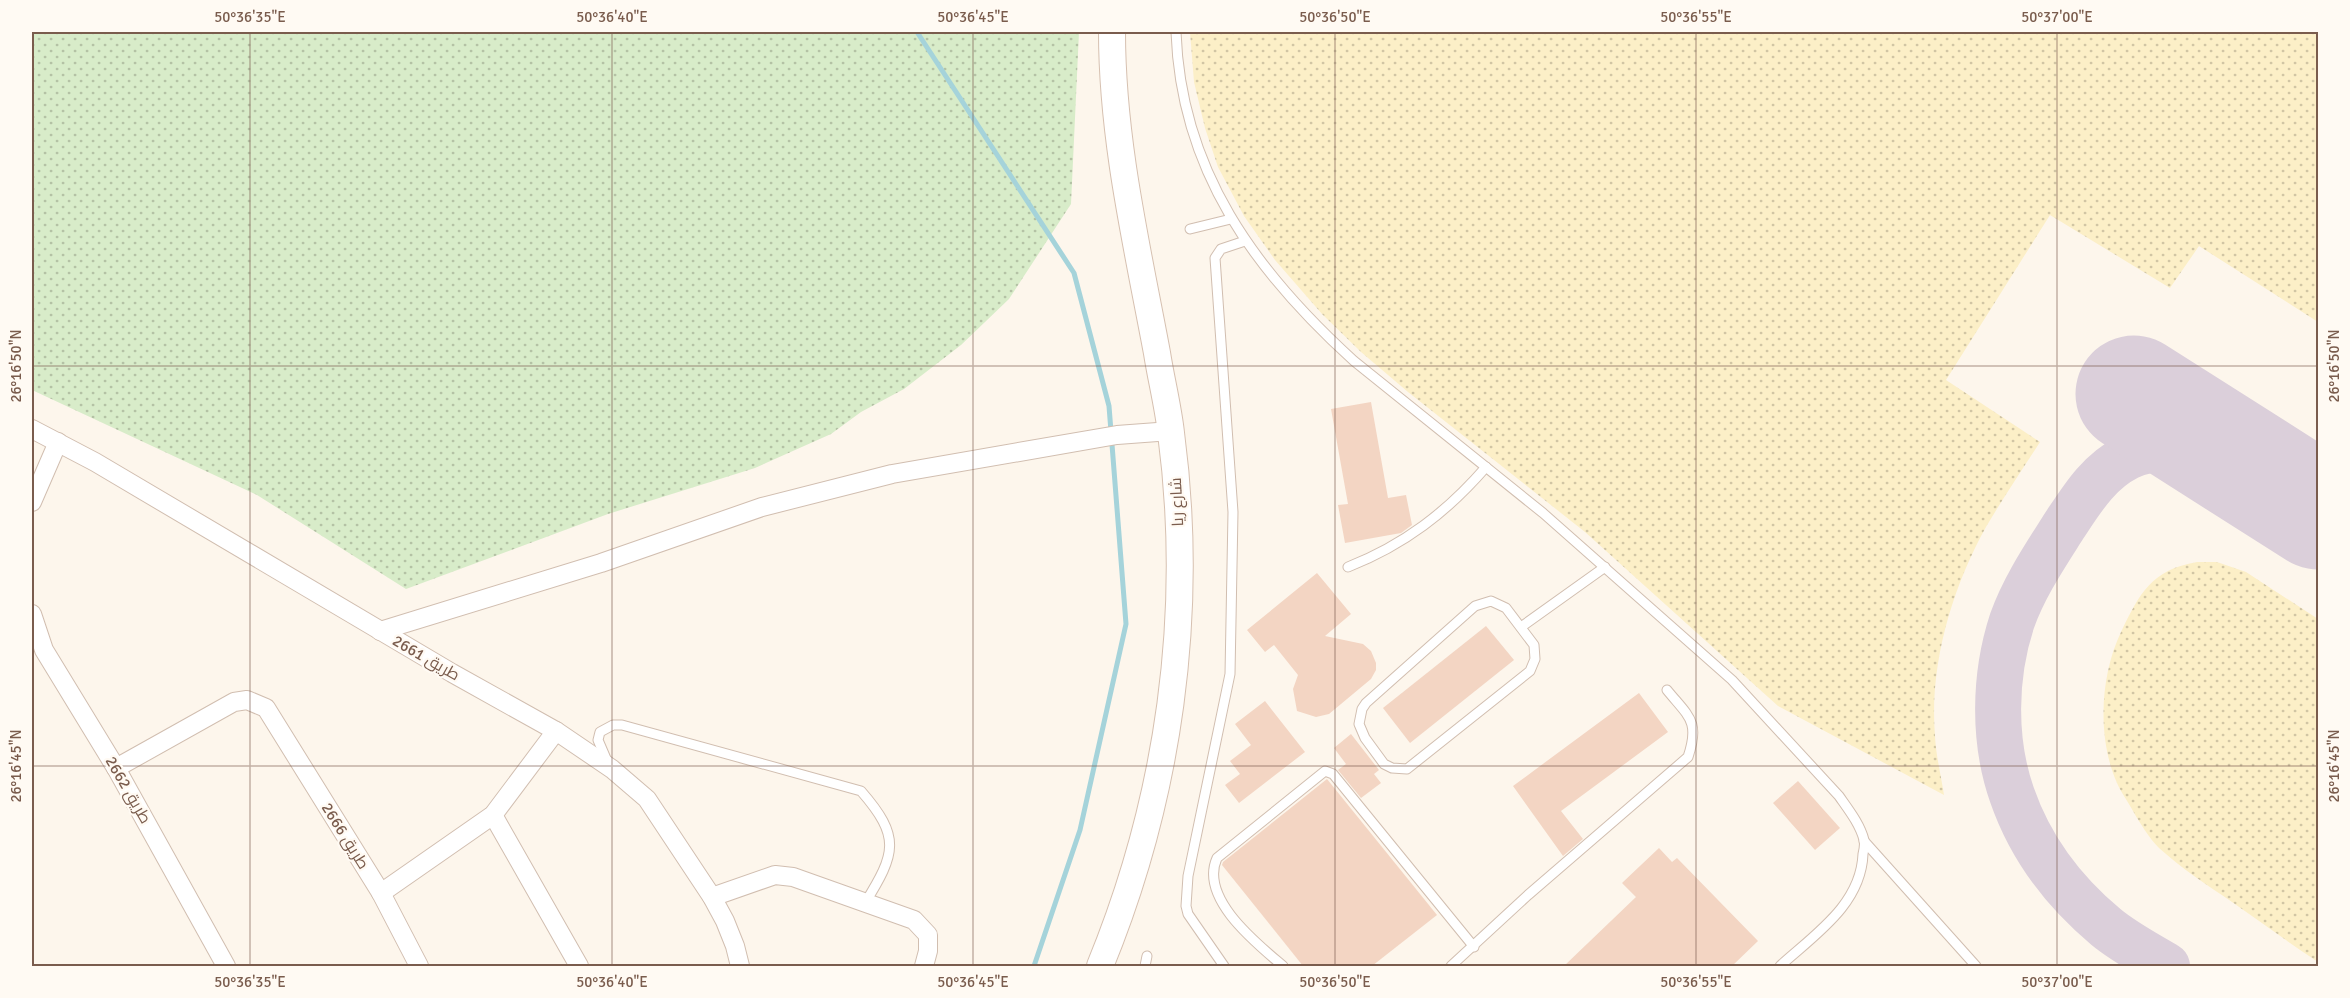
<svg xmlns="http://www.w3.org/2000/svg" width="2350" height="998" font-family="Signika,Cairo,sans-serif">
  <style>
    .grass { fill: url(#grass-dots) }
    .sand { fill: url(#sand-dots) }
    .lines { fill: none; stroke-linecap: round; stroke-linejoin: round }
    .stream { stroke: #a5d3da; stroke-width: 5 }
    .taxiway { stroke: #dbcfda; stroke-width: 46 }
    .runway { stroke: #dbcfda; stroke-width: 117 }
    .building { fill: #f3d5c3 }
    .service-casing { stroke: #d1beb0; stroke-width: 11 }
    .minor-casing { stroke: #d1beb0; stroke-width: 20 }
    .secondary-casing { stroke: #d6c0b0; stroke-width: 28 }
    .service { stroke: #fff; stroke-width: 9 }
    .minor { stroke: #fff; stroke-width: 18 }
    .secondary { stroke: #fff; stroke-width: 26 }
    .ticks { fill: none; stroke: #7a5c4d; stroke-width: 1.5; stroke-opacity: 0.45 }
    .labels { text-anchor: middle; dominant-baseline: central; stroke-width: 4.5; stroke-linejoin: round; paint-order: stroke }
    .street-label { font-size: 16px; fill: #7a5c4d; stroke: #fffaf3 }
    .neatline { fill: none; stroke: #7a5c4d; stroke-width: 2 }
    .ticks-label { font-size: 15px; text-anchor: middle; fill: #7a5c4d }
  </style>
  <defs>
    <pattern id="grass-dots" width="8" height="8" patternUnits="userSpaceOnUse" patternTransform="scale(1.5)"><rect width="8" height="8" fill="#d8ecc9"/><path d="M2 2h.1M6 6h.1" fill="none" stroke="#b4c2a5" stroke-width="1.8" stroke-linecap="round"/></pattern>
    <pattern id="sand-dots" width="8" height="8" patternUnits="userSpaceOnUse" patternTransform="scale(1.5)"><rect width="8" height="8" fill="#fcefc7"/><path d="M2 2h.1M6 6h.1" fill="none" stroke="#d1c5a4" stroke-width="1.8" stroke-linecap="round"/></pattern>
  </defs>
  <rect width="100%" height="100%" fill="#fdf6ec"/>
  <path class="grass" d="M32,32h1047l-8,172 -62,95 -48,46 -57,44 -43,23 -30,22 -76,34 -147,46 -202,75 -149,-94 -225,-105z"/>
  <g class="sand">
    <path d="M1190,32h1128v290l-119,-76 -29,42 -120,-73 -104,165 94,62c-18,28 -37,56 -54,85 -34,61 -57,138 -51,209 1,20 6,39 9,59l-166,-89 -193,-174 -177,-140 -47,-40 -39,-38 -47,-54 -31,-44 -26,-49 -13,-39 -11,-46z"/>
    <path d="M2197,562h20l29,10 72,47v343c-29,-19 -57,-40 -86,-60 -25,-17 -51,-34 -73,-54 -10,-10 -19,-25 -26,-37 -5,-9 -12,-19 -16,-28 -20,-45 -17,-107 4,-151 19,-39 30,-62 76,-70z"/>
  </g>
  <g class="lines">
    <path class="stream" d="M917,32l157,241 35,133 17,218 -46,206 -46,136"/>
    <path class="taxiway" d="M2167,966c-20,-12 -43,-24 -61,-39 -42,-35 -76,-80 -94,-132 -19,-54 -18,-119 0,-174 12,-34 33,-65 52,-95 18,-27 34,-54 64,-69 31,-15 66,-9 98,-5"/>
    <path class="runway" d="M2134,394l184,117"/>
  </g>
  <g class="building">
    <path d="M1371,402l17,96 18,-3 6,30 -11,8 -56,10 -7,-38 10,-1 -17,-95z"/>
    <path d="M1317,573l34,41 -26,22 38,8 8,7 5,12v7l-5,9 -42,35 -13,3 -19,-6 -4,-22 5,-14 -24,-30 -9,7 -18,-22z"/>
    <path d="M1486,626l28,34 -104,83 -27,-35z"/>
    <path d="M1639,693l29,39 -107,79 22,28 -20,17 -50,-70z"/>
    <path d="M1265,701l40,51 -66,51 -14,-18 15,-11 -10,-13 21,-16 -16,-21z"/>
    <path d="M1351,734l28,36 -5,4 7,9 -20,15 -23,-28 8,-6 -12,-16z"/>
    <path d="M1327,779l110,136 -65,51h-69l-81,-101 1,-3z"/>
    <path d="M1798,781l42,47 -25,22 -42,-47z"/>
    <path d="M1659,848l13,14 5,-4 81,83 -26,25h-168l72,-69 -14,-14z"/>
  </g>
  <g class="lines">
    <defs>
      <g id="service">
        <path d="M1176,32c5,139 79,239 178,329l189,152 189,167 107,116c9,13 21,28 25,44 1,4 0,10 -1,14 -2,51 -49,81 -83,112"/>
        <path d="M1190,229l41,-10"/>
        <path d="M1348,567c56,-22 99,-55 138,-100"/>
        <path d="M1491,601l15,7 28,37 1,14 -5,12 -123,98 -15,-1 -8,-4 -19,-26 -6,-14 3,-15 4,-6 109,-97z"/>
        <path d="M1521,627l84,-60"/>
        <path d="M607,761l-9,-21 2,-8 13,-7h9l239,66c40,46 35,62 4,112"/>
        <path d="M1864,841l112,125"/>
        <path d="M1145,966l2,-10"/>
        <path d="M1224,966l-36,-52 -2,-8 2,-30 42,-202 3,-162 -18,-254 6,-9 24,-8"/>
        <path d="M1283,966c-27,-23 -84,-68 -66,-108l108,-87 8,3 141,173"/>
        <path d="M1451,966l77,-71 160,-138c12,-36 1,-40 -21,-67"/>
      </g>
      <g id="minor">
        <path d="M32,429l63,33 357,211 104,58 56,38 35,30 65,98 13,24 10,25 5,20"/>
        <path d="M32,502l26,-60"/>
        <path d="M32,614l12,36 72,118 110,198"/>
        <path d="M380,631l221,-68 161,-56 130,-33 225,-39 54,-4"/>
        <path d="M116,768l118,-66 13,-2 19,8 115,185 38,73"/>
        <path d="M493,815l86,151"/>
        <path d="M381,893l112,-78 63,-84"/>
        <path d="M712,897l63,-22 18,2 121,43 14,15v16l-4,15"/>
      </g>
      <path id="secondary" d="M1100,966c69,-168 95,-352 71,-533 -3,-27 -10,-54 -14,-80 -20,-107 -45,-213 -45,-321"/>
    </defs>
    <use href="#service" class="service-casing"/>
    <use href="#minor" class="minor-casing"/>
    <use href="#secondary" class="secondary-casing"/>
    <use href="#service" class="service"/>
    <use href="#minor" class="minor"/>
    <use href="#secondary" class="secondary"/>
  </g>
  <path class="ticks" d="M250,32v934M612,32v934M973,32v934M1335,32v934M1696,32v934M2057,32v934M32,366h2286M32,766h2286"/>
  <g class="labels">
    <g class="street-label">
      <text transform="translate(1177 502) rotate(-93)">شارع ريا</text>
      <text transform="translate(426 658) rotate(30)">طريق 2661</text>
      <text transform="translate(128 790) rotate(60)">طريق 2662</text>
      <text transform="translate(345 836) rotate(58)">طريق 2666</text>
    </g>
  </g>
  <rect width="2350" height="998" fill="none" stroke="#fffaf3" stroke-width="66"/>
  <rect x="33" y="33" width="2284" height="932" class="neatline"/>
  <g class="ticks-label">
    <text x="250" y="22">50°36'35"E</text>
    <text x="612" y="22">50°36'40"E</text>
    <text x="973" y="22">50°36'45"E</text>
    <text x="1335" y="22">50°36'50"E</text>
    <text x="1696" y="22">50°36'55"E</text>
    <text x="2057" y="22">50°37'00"E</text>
    <text transform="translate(16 366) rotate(-90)" y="5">26°16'50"N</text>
    <text transform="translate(2334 366) rotate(-90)" y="5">26°16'50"N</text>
    <text transform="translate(16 766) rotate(-90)" y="5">26°16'45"N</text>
    <text transform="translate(2334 766) rotate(-90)" y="5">26°16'45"N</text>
    <text x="250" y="987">50°36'35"E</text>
    <text x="612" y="987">50°36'40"E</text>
    <text x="973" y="987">50°36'45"E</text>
    <text x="1335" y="987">50°36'50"E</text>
    <text x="1696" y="987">50°36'55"E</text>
    <text x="2057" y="987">50°37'00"E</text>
  </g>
</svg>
